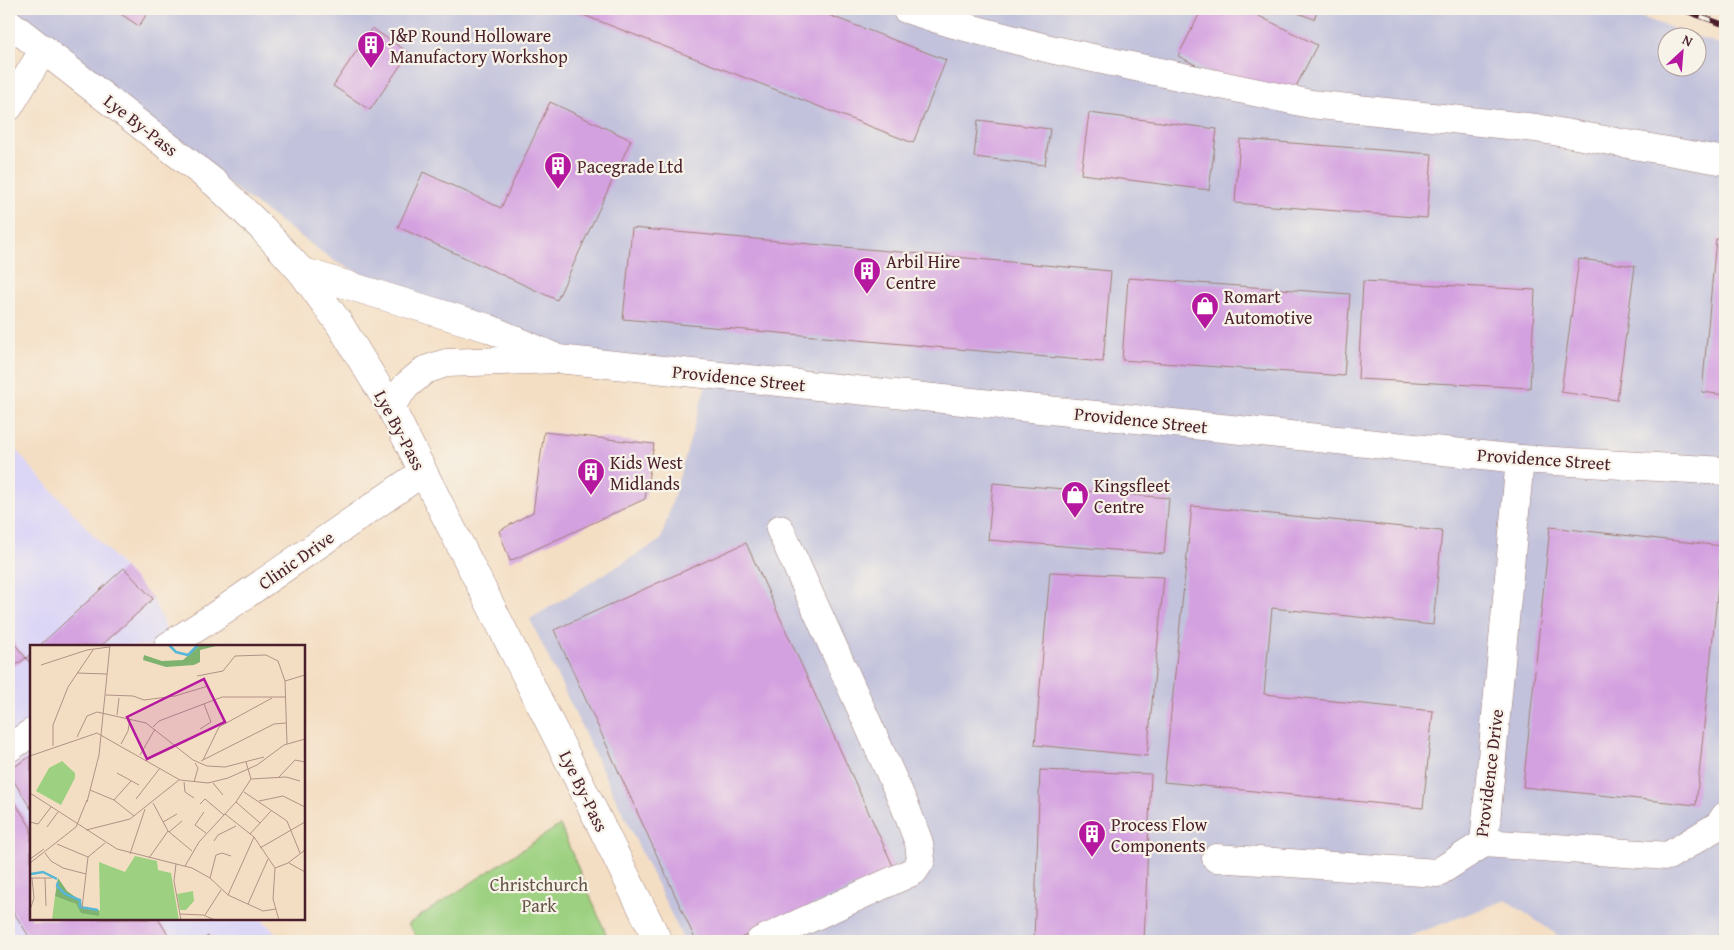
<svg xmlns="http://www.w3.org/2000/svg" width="1734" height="950" font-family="'Gentium Book Plus',serif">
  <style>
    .built { fill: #dcd6f6 }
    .industrial { fill: #c2c2dc; fill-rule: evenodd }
    .green { fill: #9dd181; stroke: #747856 }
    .building { fill: #d4a1e0 }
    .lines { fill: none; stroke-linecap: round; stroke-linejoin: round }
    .minor-casing { stroke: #9f7e77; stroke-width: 29 }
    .highway-casing { stroke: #9f7e77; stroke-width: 29 }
    .minor { stroke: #fff; stroke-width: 28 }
    .highway { stroke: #fff; stroke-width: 28 }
    .rail-casing { stroke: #4a1f2b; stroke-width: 5.5 }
    .rail { stroke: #f7f3e8; stroke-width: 4; stroke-dasharray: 11; stroke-linecap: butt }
    .labels { text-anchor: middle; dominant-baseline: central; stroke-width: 4.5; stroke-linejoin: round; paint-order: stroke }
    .poi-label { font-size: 18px; fill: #4a1f2b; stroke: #f7f3e8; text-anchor: start }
    .street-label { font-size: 18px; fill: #4a1f2b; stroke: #f7f3e8 }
    .park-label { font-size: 18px; fill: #635445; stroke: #f7f3e8 }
    .inset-river { fill: none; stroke: #58b6d6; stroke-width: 2.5 }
    .inset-road { fill: none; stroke: #b09286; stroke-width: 1 }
    .view { fill: #b5179e; fill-opacity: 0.15; stroke: #b5179e; stroke-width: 2.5 }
    .inset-edge { fill: none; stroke: #4a1f2b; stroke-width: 2.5 }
  </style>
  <rect width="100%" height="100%" fill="#f7f3e8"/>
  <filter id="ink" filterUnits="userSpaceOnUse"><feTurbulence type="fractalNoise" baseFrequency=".02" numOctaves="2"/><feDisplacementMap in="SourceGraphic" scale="10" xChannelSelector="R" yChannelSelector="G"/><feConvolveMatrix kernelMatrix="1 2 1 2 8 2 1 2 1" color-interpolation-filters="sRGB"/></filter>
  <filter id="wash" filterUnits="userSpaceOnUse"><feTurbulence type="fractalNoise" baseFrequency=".0096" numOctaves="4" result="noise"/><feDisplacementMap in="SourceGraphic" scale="20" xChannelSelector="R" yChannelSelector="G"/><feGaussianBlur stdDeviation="1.12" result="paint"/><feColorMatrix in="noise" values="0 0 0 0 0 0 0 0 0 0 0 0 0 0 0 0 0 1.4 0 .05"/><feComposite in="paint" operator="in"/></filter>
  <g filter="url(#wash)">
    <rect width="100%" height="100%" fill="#f4dec3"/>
    <path class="built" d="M9,440l17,22 127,137 20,47h-142v273h231l21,22h-274z"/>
    <path class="industrial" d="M11,9h1606l108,37v895h-159l-60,-41 -110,41h-712l-154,-322 131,-79 48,-165 -178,-23 -195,-90 -167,-121zM1666,38h30v30h-30z"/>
    <path class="green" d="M560,825l49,116h-189l-12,-17z"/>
    <g id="blocks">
      <g class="building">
        <path d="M113,9h37l-11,17z"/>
        <path d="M568,9h245l133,51 -33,83z"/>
        <path d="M1202,9h43l72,36 -33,65 -106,-54z"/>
        <path d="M1287,9h31l-4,10z"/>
        <path d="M372,28l37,25 -39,57 -37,-24z"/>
        <path d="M550,102l81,38 -74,160 -159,-73 25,-55 78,36z"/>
        <path d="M1089,113l128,16 -8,61 -128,-16z"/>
        <path d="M978,120l72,9 -5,36 -71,-8z"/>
        <path d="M1240,139l192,15 -5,64 -192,-15z"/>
        <path d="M632,228l479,43 -8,91 -480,-43z"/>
        <path d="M1716,239l9,1v155l-23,-3z"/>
        <path d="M1579,259l56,7 -18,134 -56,-8z"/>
        <path d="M1128,278l222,16 -6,82 -222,-16z"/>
        <path d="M1363,281l172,9 -5,98 -172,-9z"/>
        <path d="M544,432l110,12 -9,55 -135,62 -11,-30 34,-19z"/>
        <path d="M993,483l176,15 -5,56 -176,-14z"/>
        <path d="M1192,506l250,25 -9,94 -161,-17 -8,86 169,17 -10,97 -259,-26z"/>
        <path d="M1550,527l172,19 -26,259 -173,-18z"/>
        <path d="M746,543l148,325 -160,73h-38l-142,-311z"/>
        <path d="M124,568l29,31 -52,47h-62z"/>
        <path d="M1050,572l114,5 -17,179 -112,-11z"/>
        <path d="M9,637l17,21 -17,12z"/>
        <path d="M31,653v11l-5,-6z"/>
        <path d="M31,756v53l-22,-36v-3z"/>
        <path d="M1040,770l111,4 -7,167h-110z"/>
        <path d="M9,793l22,35v91h127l10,15 -11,7h-125l-23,-36z"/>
        <path d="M208,936l3,5h-11z"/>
      </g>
    </g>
  </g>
  <g filter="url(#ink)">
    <use href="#blocks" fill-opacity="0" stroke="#9f7e77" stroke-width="1"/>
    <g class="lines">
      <defs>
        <g id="minor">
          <path d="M906,9l44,14 100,26 261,55 225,24 189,33"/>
          <path d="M9,107l35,-58"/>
          <path d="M301,271l187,57 64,28"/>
          <path d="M390,406l17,-21 18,-15 21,-7 112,-4 962,100 205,12"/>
          <path d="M168,646l44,-28 211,-146"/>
          <path d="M9,748l22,-15"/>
          <path d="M1484,843l184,13 51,-31 6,-9"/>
          <path d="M1216,858l221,15 47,-30 36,-384"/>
          <path d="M760,941l154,-70 7,-11 -2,-17 -14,-37 -125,-277"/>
        </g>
        <path id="highway" d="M9,23l206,160 47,45 39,43 38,52 51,83 175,347 93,188"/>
      </defs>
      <use href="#minor" class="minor-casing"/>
      <use href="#highway" class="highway-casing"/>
      <use href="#minor" class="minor"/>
      <use href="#highway" class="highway"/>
      <defs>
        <path id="rail" d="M1680,9l45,16"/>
      </defs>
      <use href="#rail" class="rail-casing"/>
      <use href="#rail" class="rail"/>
    </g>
  </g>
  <defs>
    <symbol id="building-pin" viewBox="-11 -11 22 30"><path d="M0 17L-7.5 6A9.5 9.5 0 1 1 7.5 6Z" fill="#b5179e" stroke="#f7f3e8"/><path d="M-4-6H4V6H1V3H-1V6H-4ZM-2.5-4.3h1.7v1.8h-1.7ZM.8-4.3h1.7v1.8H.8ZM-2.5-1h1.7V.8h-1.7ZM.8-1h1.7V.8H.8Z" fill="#fff"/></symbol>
    <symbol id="shop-pin" viewBox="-11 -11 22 30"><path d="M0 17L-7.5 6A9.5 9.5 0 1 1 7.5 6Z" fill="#b5179e" stroke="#f7f3e8"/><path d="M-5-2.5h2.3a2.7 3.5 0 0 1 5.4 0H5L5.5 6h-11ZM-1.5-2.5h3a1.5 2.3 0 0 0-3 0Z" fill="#fff"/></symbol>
  </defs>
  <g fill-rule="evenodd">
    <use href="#building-pin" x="355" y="29" width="32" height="43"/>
    <use href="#building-pin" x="542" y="150" width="32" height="43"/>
    <use href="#building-pin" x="851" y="255" width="32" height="43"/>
    <use href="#shop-pin" x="1189" y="290" width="32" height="43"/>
    <use href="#building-pin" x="575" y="456" width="32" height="43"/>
    <use href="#shop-pin" x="1059" y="479" width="32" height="43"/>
    <use href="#building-pin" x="1076" y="818" width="32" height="43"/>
  </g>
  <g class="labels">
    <g class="poi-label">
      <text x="390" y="35">J&amp;P Round Holloware<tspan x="390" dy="21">Manufactory Workshop</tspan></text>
      <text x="577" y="166">Pacegrade Ltd</text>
      <text x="886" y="261">Arbil Hire<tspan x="886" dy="21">Centre</tspan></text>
      <text x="1224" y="296">Romart<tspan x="1224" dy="21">Automotive</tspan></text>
      <text x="610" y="462">Kids West<tspan x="610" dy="21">Midlands</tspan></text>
      <text x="1094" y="485">Kingsfleet<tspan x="1094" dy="21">Centre</tspan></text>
      <text x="1111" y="824">Process Flow<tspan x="1111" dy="21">Components</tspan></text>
    </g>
    <g class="street-label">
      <text transform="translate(141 125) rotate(38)">Lye By-Pass</text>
      <text transform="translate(739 378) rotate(6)">Providence Street</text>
      <text transform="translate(1141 420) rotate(6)">Providence Street</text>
      <text transform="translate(400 430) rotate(62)">Lye By-Pass</text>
      <text transform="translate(1544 459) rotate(4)">Providence Street</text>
      <text transform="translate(296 560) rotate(-35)">Clinic Drive</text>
      <text transform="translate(1489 773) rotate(-83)">Providence Drive</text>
      <text transform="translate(584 791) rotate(64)">Lye By-Pass</text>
    </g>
    <g class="park-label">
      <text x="539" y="884">Christchurch<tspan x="539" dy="21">Park</tspan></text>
    </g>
  </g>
  <g transform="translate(30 645)">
    <rect width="275" height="275" fill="#f4dec3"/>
    <path d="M32,116l13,12v5l-14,27 -25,-14 13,-23zM105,211l22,5 1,9 13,3 8,47h-127l3,-24 13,3 16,11h16l-1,-48 26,10zM163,246l1,10 -8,9h-6l-3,-16z" fill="#9dd181"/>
    <path d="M170,0h20l-20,5v12l-6,3 -28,2 -23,-7 1,-5 18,6 21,-1zM28,233l9,13 14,10 1,7 17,3v5l-18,-3 -5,-9 -21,-8z" fill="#7eb36f"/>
    <path class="inset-river" d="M139,0l7,7 12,3 10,-10M1,229l12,-2 14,7M28,237l-1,4 8,8 15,6v7l18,3"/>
    <path class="inset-road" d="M11,20l46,-15 22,-3M47,28l30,1M167,31l26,-5 12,-15 31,-1 12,6 7,20 2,63M255,36l20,-6M76,50l27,1 11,4 31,-4 33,-10M87,70l2,-17M123,82l6,-6 63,-24h63M170,84l11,-7 -7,-18M47,92l10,-21 10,-4 49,11 47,37 14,6 18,1 39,-10M91,99l7,-13 2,-12M23,101v-21l15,-38 25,-37M110,110l15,-26M0,111l67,-23 83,47 28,3 20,-5 29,-13 27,-20 21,-6M173,115l16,-33 53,-29M171,116l73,-37 12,-1M216,117l5,17M87,128l22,12M249,132l16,-17 10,2M221,134l35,-2 14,4M154,137l1,10 9,6M164,137l4,-14 -3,-5M183,138l10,12M60,145l24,10 20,16M214,147l43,29 13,32M0,148l87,56 75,19 18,10 18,17 35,16 13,-2M106,154l24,-31M84,155l17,-19M229,156l24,-5 22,11M57,157l12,-47 11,-110M206,157l24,21M123,158l15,28 24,20M170,159l5,-5 19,16M174,167l-9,13 11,8M195,169l29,23 21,31M0,177l8,2 13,-17M133,177l14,-8M17,182l11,-15M56,185l44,-11 49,-39M139,187l13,-11M220,189l21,-23M184,196l4,-6 18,-9M27,199l31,13 17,-14M230,203l45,-26M15,208l6,8 12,7 23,6M100,209l15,-45M119,213l19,-27M0,214l14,-10M0,218l46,-36 11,-27M259,218l16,9M146,219l-2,17 7,39M155,221l14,-24 37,-40 15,-23M245,223l-2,31 6,21M245,223l13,-5 17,-13M1,233h21M15,233l1,28M180,233l6,-23 6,-2 9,3M198,250l26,-58M218,259l20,-45M52,263l6,-51M0,265l4,-12 -2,-20M150,269l23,1 12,5M175,270l16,-25"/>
    <path class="view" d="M174,34l21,43 -78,37 -20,-42z"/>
    <rect width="275" height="275" class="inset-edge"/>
  </g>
  <rect width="1734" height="950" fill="none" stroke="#f7f3e8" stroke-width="30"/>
  <g transform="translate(1682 52) rotate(26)"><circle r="24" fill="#f7f3e8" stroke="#b29e9c"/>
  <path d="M0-4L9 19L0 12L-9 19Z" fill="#b5179e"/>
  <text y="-8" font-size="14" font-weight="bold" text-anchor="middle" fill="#4a1f2b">N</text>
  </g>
</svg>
